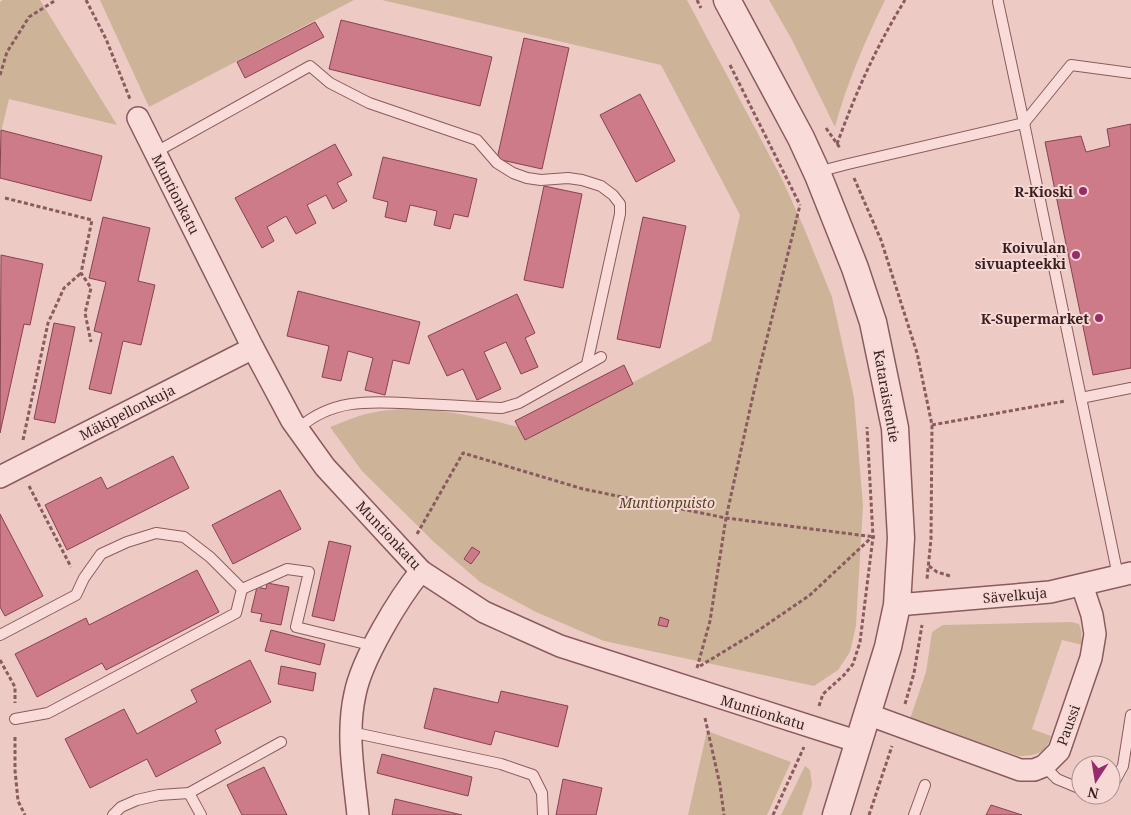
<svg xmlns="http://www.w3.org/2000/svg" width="1131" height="815" font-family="'Noto Serif',serif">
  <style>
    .green { fill: #cdb499 }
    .building { fill: #cd7b89; stroke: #89414f }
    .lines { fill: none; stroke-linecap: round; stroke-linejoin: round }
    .service-casing { stroke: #8a5b5e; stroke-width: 12 }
    .minor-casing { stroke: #8a5b5e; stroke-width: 24 }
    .tertiary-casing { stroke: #8a5b5e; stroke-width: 29 }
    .path { stroke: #8a5b5e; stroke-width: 3; stroke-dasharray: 4 2.5; stroke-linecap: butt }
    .service { stroke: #f9dcd9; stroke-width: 10 }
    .minor { stroke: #f9dcd9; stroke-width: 21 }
    .tertiary { stroke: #f9dcd9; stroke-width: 26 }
    .poi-dot { fill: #992b6d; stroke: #f6d9d5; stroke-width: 2 }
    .labels { text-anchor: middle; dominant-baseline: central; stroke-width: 4; stroke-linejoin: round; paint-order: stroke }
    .poi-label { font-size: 14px; font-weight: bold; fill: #3a1f22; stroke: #f6d9d5; text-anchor: end }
    .street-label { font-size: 14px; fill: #3a1f22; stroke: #f6d9d5 }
    .park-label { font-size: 14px; font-style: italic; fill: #564625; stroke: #f6d9d5 }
  </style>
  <rect width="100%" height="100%" fill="#eecac5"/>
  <g class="green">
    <path d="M3,0h37l77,125 -108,-26 -9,37v-134z"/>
    <path d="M100,0h254l-205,107z"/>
    <path d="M382,0h305l95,179 22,49 28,69 22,100 9,108 -7,121 -6,26 -12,18 -24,16 -210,-45 -68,-29 -56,-30 -45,-39 -73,-72 -32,-44c11,-4 24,-10 36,-13 57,-14 118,5 173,18l172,-91 29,-126 -79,-150z"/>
    <path d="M769,0h116c-20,41 -38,83 -50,127l-44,-89z"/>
    <path d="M1072,622l7,2 2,6 1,15 -20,-5 -30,89 19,7c-5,17 -15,20 -32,20l-109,-37 16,-47 6,-40 11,-7z"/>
    <path d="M707,731l84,31 -24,53h-79z"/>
    <path d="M805,766l5,4 2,15 -10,30h-21z"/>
  </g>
  <g class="building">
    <path d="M341,20l151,37 -12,49 -151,-37z"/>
    <path d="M315,22l9,15 -79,41 -8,-16z"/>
    <path d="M524,38l45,10 -27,121 -45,-10z"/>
    <path d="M640,94l35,67 -39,21 -36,-67z"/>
    <path d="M1131,124v244l-38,7 -48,-233 36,-6 5,16 24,-6 -3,-17z"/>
    <path d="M1,130l101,26 -11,45 -91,-23z"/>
    <path d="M335,144l17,31 -15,8 10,18 -14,8 -7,-14 -19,10 9,18 -20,11 -10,-18 -19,11 7,14 -12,7 -27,-50z"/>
    <path d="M383,157l94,22 -9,38 -14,-3 -4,15 -16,-4 3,-14 -27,-6 -4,17 -21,-5 3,-15 -15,-4z"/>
    <path d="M544,186l38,8 -19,94 -39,-8z"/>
    <path d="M103,217l47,11 -12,53 17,4 -14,60 -18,-4 -12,53 -22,-5 13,-56 -8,-2 12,-49 -17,-4z"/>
    <path d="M643,217l43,9 -26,122 -43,-9z"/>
    <path d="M1,255l42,9 -13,61 -6,-1 -24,109z"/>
    <path d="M298,291l122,31 -11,42 -16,-4 -8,35 -20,-5 8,-32 -25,-7 -7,30 -19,-4 7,-31 -42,-10z"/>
    <path d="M517,294l18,39 -10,5 13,29 -17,7 -15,-32 -22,10 17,37 -24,11 -14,-31 -16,7 -19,-40z"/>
    <path d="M54,323l21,4 -20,96 -21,-4z"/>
    <path d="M624,365l9,19 -108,56 -10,-19z"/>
    <path d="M173,456l16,32 -122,62 -22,-45 56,-28 6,12z"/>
    <path d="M280,490l21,39 -68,35 -21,-39z"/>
    <path d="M0,514l43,82 -38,20 -5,-9z"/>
    <path d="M329,541l22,5 -17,75 -22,-5z"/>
    <path d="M472,547l8,5 -9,12 -7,-5z"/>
    <path d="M197,570l22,42 -113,58 -4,-7 -65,34 -22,-43 71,-36 3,7z"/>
    <path d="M267,583l22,4 -8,38 -21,-4 2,-7 -11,-2 6,-25 9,2z"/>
    <path d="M660,617l9,3 -2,7 -9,-2z"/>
    <path d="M271,630l54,14 -5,21 -55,-14z"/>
    <path d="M250,660l21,42 -56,28 6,13 -65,34 -9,-18 -57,29 -25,-49 59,-30 13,25 60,-32 -6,-12z"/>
    <path d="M281,666l35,7 -3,18 -35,-7z"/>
    <path d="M434,688l64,15 3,-12 67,15 -10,41 -63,-16 -4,14 -67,-17z"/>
    <path d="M382,754l90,23 -4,19 -91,-23z"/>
    <path d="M264,767l23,48h-45l-15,-30z"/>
    <path d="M563,779l39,9 -6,27h-40z"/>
    <path d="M395,799l67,16h-70z"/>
    <path d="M991,805l31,10h-36z"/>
  </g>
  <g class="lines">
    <defs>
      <g id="service">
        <path d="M998,2l26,121"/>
        <path d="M1024,123l47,-58 60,8"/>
        <path d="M156,152l154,-86 20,17 39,20 108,37 20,23 16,10 14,5 14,2 27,-2 14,2 19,6 12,9 7,9v10l-33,150"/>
        <path d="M818,175l3,-4 27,-7 176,-41 94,453"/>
        <path d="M1081,398l50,-10"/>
        <path d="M298,429c36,-33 78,-27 123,-25 27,1 54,3 81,4l17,-5 82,-46"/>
        <path d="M242,589l45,-20 22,3 -13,55 78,19"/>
        <path d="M0,635l76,-40 8,-17 17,-24 26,-12 29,-9 28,4 26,20 32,32 -6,24 -188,100 -33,6"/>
        <path d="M351,732l150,32 32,11 9,18 1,22"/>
        <path d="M1044,766l13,13 24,10"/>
        <path d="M1111,788l12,-22 8,-51"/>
        <path d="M189,793l12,22"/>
        <path d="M113,815l8,-8 16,-7 22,-5 30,-2 92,-51"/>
        <path d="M914,815l11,-30"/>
      </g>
      <g id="minor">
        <path d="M138,118l115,230 39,73 33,46 96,104 63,41 76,34 299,96"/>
        <path d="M0,477l253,-129"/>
        <path d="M897,605l153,-13 81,-19"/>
        <path d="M867,714l153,56h14l10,-4 15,-15 32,-93 4,-24 -3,-19 -10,-30"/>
        <path d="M358,815c-4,-40 -12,-81 -3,-121 7,-35 43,-95 66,-123"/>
      </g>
      <path id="tertiary" d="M727,0l74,138 17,37 37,93 18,54 22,106 6,110 -4,67 -9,42 -52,168"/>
    </defs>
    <use href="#service" class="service-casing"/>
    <use href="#minor" class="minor-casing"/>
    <use href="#tertiary" class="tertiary-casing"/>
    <g class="path">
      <path d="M86,0l20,39 24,60"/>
      <path d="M697,0l4,8"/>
      <path d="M730,65l70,140"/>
      <path d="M0,75l7,-23 22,-35 27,-17"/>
      <path d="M826,128l14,20"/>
      <path d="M837,144c19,-52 39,-97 68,-144"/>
      <path d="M854,178l27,62 36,113 15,72 -1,114 -4,40"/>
      <path d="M5,198l87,22 -11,53 10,15 -6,25 6,29"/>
      <path d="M932,425l133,-24"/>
      <path d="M23,440l25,-117 16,-35 17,-15"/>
      <path d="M29,486l42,81"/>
      <path d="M417,534l46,-81 120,36 143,29 149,19"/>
      <path d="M929,566l8,6 13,4"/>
      <path d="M0,660l15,27v16"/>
      <path d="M700,666l56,-34 54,-37 62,-58"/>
      <path d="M697,668l13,-47 16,-103 30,-136 44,-177"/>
      <path d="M905,704l9,-31 8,-48"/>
      <path d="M819,706l4,-12 21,-19 9,-11 7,-22 13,-105 -6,-110"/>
      <path d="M705,718l15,67 4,30"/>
      <path d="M15,737v33l3,31 7,14"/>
      <path d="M773,815l31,-68"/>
      <path d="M869,815l23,-69"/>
    </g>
    <use href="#service" class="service"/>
    <use href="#minor" class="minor"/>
    <use href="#tertiary" class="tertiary"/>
  </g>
  <g class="poi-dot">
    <circle cx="1083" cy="191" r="5"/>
    <circle cx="1076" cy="255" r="5"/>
    <circle cx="1099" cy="318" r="5"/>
  </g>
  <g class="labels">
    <g class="poi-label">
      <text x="1073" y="191">R-Kioski</text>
      <text x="1066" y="247">Koivulan<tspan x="1066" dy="16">sivuapteekki</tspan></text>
      <text x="1089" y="318">K-Supermarket</text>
    </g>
    <g class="street-label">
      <text transform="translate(176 194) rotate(63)">Muntionkatu</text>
      <text transform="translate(887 396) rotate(80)">Kataraistentie</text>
      <text transform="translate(127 412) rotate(-27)">Mäkipellonkuja</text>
      <text transform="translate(389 535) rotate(47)">Muntionkatu</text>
      <text transform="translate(1015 595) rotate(-5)">Sävelkuja</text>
      <text transform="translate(763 712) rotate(17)">Muntionkatu</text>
      <text transform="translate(1068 725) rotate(-70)">Paussi</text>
    </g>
    <g class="park-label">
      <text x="667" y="502">Muntionpuisto</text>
    </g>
  </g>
  <g transform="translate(1096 780) rotate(192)"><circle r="24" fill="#f6d9d5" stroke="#ab8f8d"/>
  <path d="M0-4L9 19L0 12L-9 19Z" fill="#992b6d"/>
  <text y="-8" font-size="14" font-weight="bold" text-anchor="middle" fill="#3a1f22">N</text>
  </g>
</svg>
